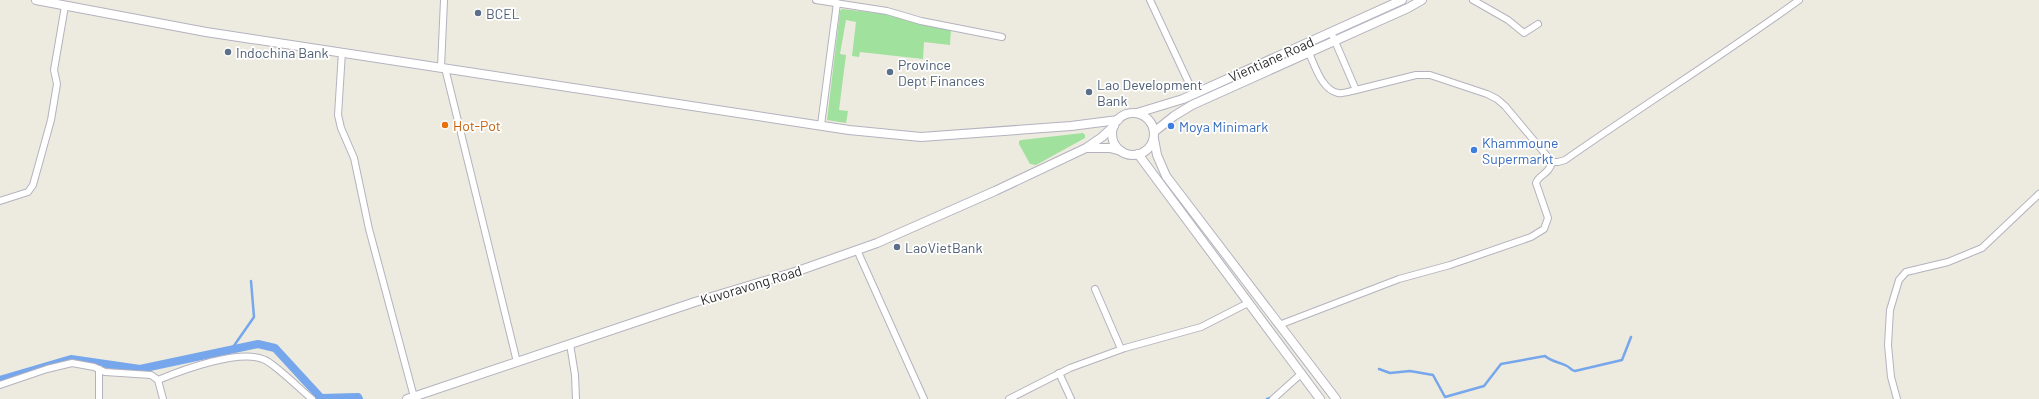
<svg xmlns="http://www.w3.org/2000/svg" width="2039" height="399" font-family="Barlow,sans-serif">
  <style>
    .green { fill: #9fe19d }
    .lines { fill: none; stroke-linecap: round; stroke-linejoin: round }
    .stream { stroke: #76a6eb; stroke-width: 2.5 }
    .canal { stroke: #76a6eb; stroke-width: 8 }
    .street-casing { stroke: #b4b2bf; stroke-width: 8 }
    .secondary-casing { stroke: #b4b2bf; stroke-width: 10 }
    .street { stroke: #fff; stroke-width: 6 }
    .secondary { stroke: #fff; stroke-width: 8 }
    .service-dot { fill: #5c6f8a; stroke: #fff; stroke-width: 1.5 }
    .food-dot { fill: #e8710a; stroke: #fff; stroke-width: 1.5 }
    .shop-dot { fill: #3f7fe0; stroke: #fff; stroke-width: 1.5 }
    .labels { text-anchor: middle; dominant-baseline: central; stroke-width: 3.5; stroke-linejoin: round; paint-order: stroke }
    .service-label { font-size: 14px; fill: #4e5e75; stroke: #fff; text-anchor: start }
    .street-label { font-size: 14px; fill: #2c2c2c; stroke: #fff }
    .food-label { font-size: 14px; fill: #c56008; stroke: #fff; text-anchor: start }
    .shop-label { font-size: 14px; fill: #366cbe; stroke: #fff; text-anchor: start }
  </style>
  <rect width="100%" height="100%" fill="#edebdf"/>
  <g class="green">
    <path d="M842,9l44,5 65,15 -1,16 -26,-3 -1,17 -63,-7 -1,5 -7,-1 4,-34 -10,-2 -6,34 6,1 -7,55 9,1 -2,12 -19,-3 13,-109z"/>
    <path d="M1083,133l2,2v3l-49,27 -6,-1 -11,-20v-3l2,-1z"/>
  </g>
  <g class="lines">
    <g class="stream">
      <path d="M231,350l23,-33 -3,-36"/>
      <path d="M1379,369l11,4 20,-2 23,4 12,22 39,-11 17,-22 44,-8c7,6 15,6 22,10 4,2 3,4 8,5l47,-11 9,-23"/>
      <path d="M1267,399l6,-2"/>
    </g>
    <path class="canal" d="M0,380l71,-21 69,10 118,-25 17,4 46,50 37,-1 1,2"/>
    <defs>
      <g id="street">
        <path d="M816,0l71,11 34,10 81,16"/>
        <path d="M1150,0l44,94"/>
        <path d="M1473,0l35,20 16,13 14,-9"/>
        <path d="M1331,32l25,58 60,-15h14l57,19 10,5 8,7 47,56h6l7,-2c77,-54 157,-104 234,-160"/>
        <path d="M342,52l-4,63 3,13 13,30 15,71 45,168"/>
        <path d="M1309,53c6,13 13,37 29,40 5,1 13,-2 18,-3"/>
        <path d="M441,67l3,-67"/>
        <path d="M445,68l72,294"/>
        <path d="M821,125l16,-122"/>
        <path d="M0,201l28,-9 5,-7 18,-65 6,-36 -3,-14 11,-64"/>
        <path d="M857,250l67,149"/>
        <path d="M1095,289l26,60"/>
        <path d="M1279,325l120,-46 51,-14 81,-28 13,-8 4,-11 -12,-35c3,-9 13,-8 16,-21"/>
        <path d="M570,344l5,31 1,24"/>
        <path d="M1059,373l12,26"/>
        <path d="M158,380l5,19"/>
        <path d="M0,385l47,-16 25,-6 22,4 11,5 46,3 7,5c24,-10 83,-32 107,-20 11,5 36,30 47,39"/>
        <path d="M99,399v-30"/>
        <path d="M1009,399l61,-31 55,-20 76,-21 47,-24"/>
        <path d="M1273,399l29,-26"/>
        <path d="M1897,399l-6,-22 -3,-32 2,-35 9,-30 7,-8 42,-10 34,-14 57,-54"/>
      </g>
      <g id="secondary">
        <path d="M36,0l170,32 643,98 72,7 150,-11 47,-6"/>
        <path d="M1137,113l46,-14 219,-99"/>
        <circle cx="1133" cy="134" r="21"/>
        <path d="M1154,132l20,-16 18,-11 216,-97 14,-8"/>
        <path d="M1154,139l3,16 9,21 170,223"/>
        <path d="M1087,148h23l11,3"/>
        <path d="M1138,154l182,245"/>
        <path d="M407,399l288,-97 100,-30 82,-29 118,-52 91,-43 16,-11 12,-11"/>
      </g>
    </defs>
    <use href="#street" class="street-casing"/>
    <use href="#secondary" class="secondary-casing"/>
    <use href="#street" class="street"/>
    <use href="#secondary" class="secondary"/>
  </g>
  <g class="service-dot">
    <circle cx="478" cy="13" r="4"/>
    <circle cx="228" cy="52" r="4"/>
    <circle cx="890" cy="72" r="4"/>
    <circle cx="1089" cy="92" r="4"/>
    <circle cx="897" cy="247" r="4"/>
  </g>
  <circle class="food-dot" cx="445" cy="125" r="4"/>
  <g class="shop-dot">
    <circle cx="1171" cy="126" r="4"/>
    <circle cx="1474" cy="150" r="4"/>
  </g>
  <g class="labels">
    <g class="service-label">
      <text x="486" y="13">BCEL</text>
      <text x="236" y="52">Indochina Bank</text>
      <text x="898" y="64">Province<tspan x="898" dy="16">Dept Finances</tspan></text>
      <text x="1097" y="84">Lao Development<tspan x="1097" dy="16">Bank</tspan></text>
      <text x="905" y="247">LaoVietBank</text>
    </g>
    <g class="street-label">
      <text transform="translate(1271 59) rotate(-24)">Vientiane Road</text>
      <text transform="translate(751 285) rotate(-17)">Kuvoravong Road</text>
    </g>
    <g class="food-label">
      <text x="453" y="125">Hot-Pot</text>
    </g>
    <g class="shop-label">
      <text x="1179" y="126">Moya Minimark</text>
      <text x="1482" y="142">Khammoune<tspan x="1482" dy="16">Supermarkt</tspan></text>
    </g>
  </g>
</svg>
